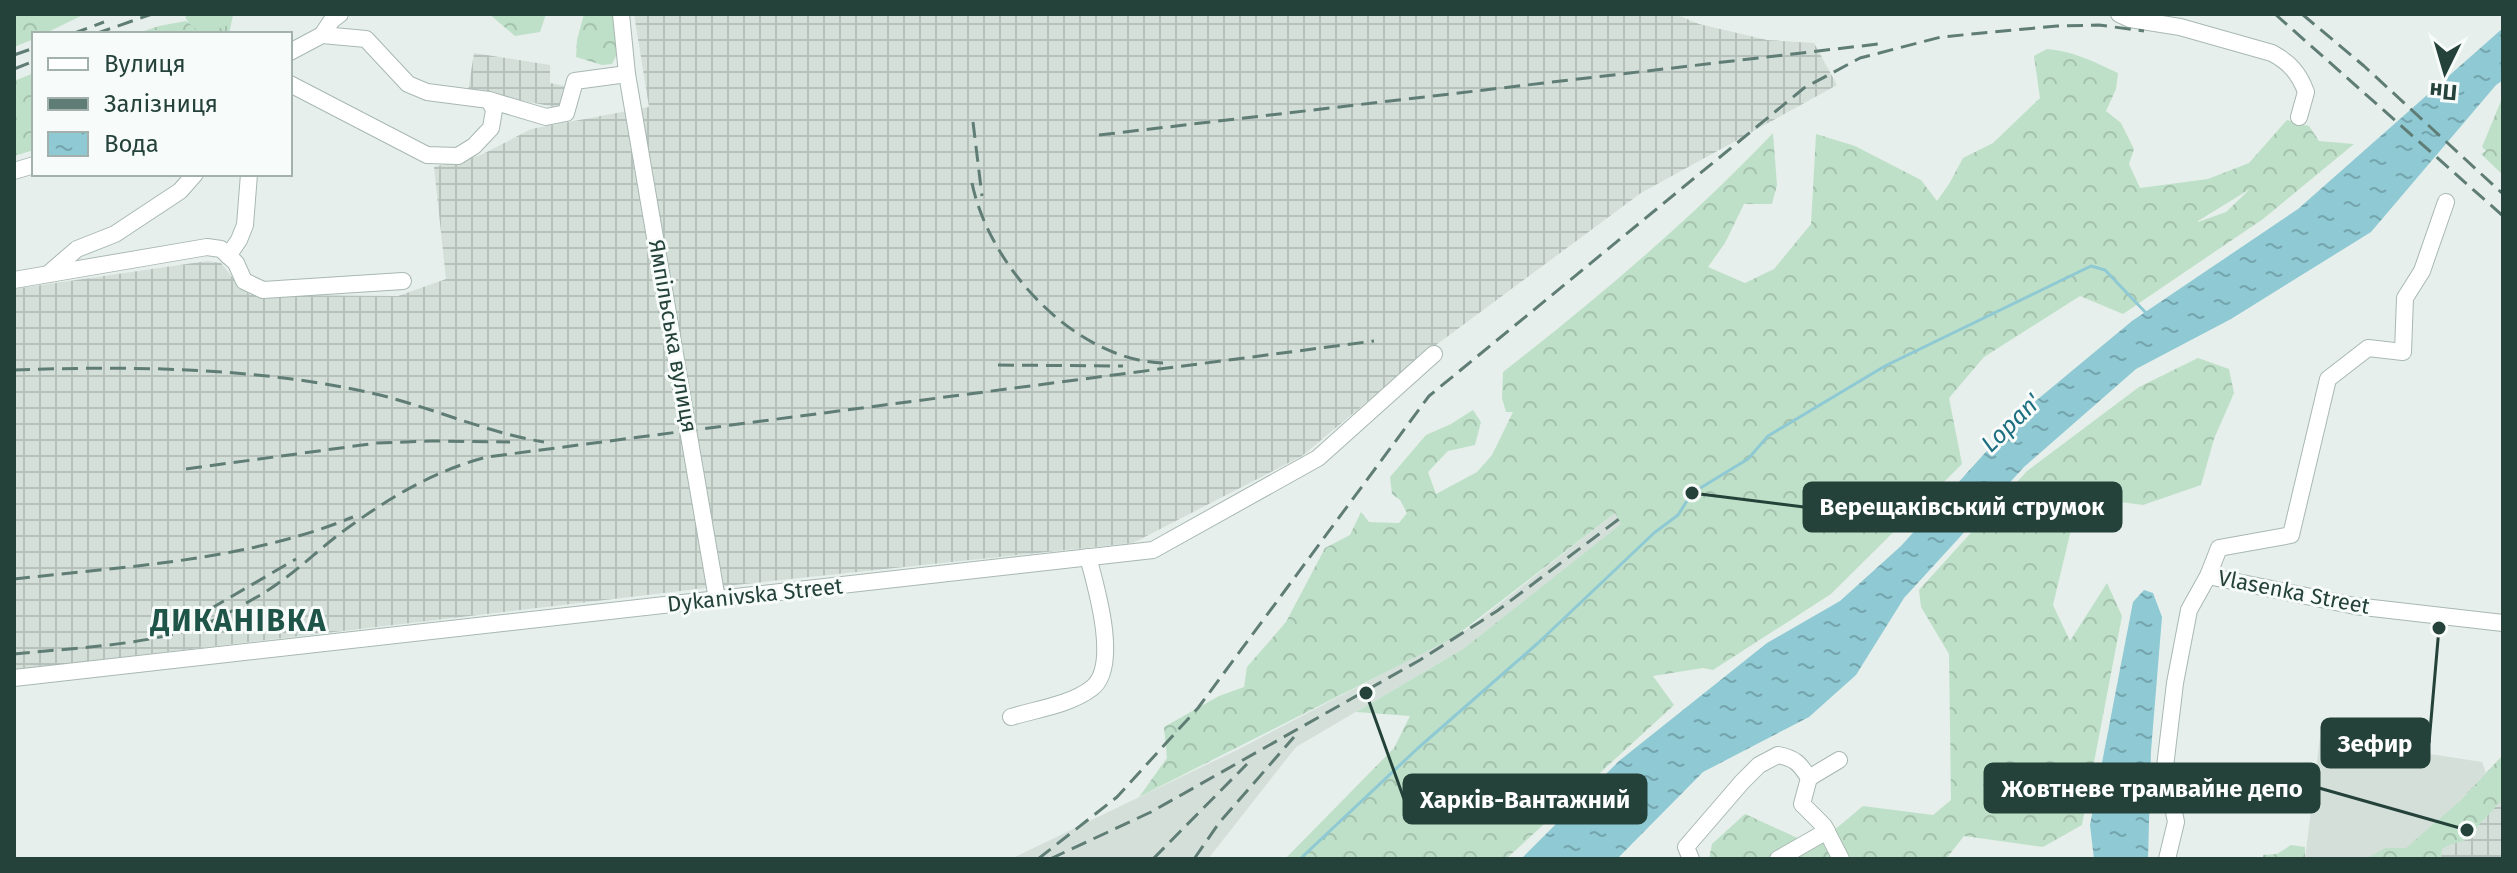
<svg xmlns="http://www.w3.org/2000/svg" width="2517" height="873" font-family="'Fira Sans',sans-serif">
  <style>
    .built { fill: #d4dfda }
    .industrial { fill: url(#industrial-grid) }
    .grass { fill: url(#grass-tufts) }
    .forest { fill: url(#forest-crowns); fill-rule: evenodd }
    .water { fill: url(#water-ripples) }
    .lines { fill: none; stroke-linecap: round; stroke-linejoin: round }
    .stream { stroke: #8ec9d4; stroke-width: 3 }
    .minor-casing { stroke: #a8b8b2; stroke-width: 18 }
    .minor { stroke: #fff; stroke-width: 16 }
    .rail { stroke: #5f7d75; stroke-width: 3; stroke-dasharray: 16 8; stroke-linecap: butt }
    .labels { text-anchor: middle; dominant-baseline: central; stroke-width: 6; stroke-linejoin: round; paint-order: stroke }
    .street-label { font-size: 22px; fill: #24423a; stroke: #f7fbf9 }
    .water-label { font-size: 24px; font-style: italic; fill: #1c6f80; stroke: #f7fbf9 }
    .district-label { font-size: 30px; font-weight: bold; letter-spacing: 2px; fill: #1f5548; stroke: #f7fbf9 }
    .leader { fill: none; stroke: #24423a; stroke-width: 3 }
    .callout-dot { fill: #24423a; stroke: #f7fbf9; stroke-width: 3 }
    .callout { fill: #24423a; stroke: #24423a; stroke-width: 3 }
    .callout-label { font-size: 24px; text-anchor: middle; font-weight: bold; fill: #fff }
  </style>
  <defs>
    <pattern id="industrial-grid" width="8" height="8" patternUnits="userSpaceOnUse" patternTransform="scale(2)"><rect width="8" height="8" fill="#d4dfda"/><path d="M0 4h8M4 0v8" fill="none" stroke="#b6c1bc"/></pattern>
    <pattern id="grass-tufts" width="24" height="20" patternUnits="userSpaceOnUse" patternTransform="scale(2)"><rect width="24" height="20" fill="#bfe0c8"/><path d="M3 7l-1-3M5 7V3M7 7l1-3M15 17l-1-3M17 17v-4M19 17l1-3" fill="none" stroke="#a4c1ad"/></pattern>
    <pattern id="forest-crowns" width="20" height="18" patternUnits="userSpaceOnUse" patternTransform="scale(2)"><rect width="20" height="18" fill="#bfe0c8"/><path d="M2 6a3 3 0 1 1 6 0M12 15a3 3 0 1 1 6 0" fill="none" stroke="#a4c1ad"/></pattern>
    <pattern id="water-ripples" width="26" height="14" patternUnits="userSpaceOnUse" patternTransform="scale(2)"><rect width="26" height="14" fill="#8ec9d4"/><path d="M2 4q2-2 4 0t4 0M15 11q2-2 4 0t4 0" fill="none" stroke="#74a5ad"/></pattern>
  </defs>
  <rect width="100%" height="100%" fill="#e6efeb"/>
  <g class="built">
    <path d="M1615,513l7,11 -159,125 -167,98 -88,112h-197l230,-111 225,-118z"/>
    <path d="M2320,737l162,25 4,11 -82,86h-99z"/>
  </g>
  <g class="industrial">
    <path d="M634,14h1041l24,10 68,16 47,3 23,42 -196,108 -213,158 -126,105 -169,87 -427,45 -692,82v-381l193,-28 14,2 15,19 14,13 148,1 48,-17 -12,-112 47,-12 50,-26 118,-22z"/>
    <path d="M474,53l76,12v18l15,3 -4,22 -93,-17z"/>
    <path d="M2503,755v104h-99l82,-86z"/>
  </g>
  <path class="grass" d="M190,14h47l-4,1 -4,19h-33l-11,-17z"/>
  <g class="forest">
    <path d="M14,14h71l-41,20h-10v5l-20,8z"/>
    <path d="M489,14h57l-6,18 -25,4z"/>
    <path d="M584,14h29l5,38 -6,12 -10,1 -26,-8 1,-17z"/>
    <path d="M186,21l10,8v5h-61l24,-8z"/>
    <path d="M2047,49c26,2 48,13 71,24l-2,16 -10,22 15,12 13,26 -5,15 11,24 68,-9 41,-16 38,-43 22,6 10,15 35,3 -91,75 -140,95 -43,-18 -96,61 -35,41 13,66 -131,130 -118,76 -10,-2 -50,8 21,29 -168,154h-221l109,-111 16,-32 -54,-4 107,-63 158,-125 -6,-11 -162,125 -314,159 28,-39 -3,-31 55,-31 25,-9 3,-20 39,-45 39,-74 25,-13 11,-23 8,10 30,1 8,-10 -7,-13 -8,-6 -2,-17 36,-42 25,-11 22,-14 8,12 -6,23 -27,6 -20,21 8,22 41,-22 15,-17 21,-43h-7l-4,-14 1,-26c95,-74 186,-151 270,-239l4,52 -5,19h-28l-19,39 -17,24 37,16 29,-14 37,-45 5,-90 39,12 66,34 16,21 12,-17 14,-26 30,-15 47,-45 -6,-42zM2250,189l-24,23 -28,10v-1z"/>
    <path d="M34,73v77l-20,6v-75z"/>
    <path d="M2503,96v79l-22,-21 5,-3 -4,-4z"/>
    <path d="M2198,358l31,11 5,24 -20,46 -13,46 -58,20 -53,-7 -19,32 -18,75 17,36 37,-58 15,33 -40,209 -39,22 -79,-11 -18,23h-237l3,-15 33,-30 70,32 48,-40 70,9 18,-15 -2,-146 -28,-47 -2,-17 108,-119 112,-84z"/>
    <path d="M2503,755v44l-39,42 -15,4 -7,4 -1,10h-76l20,-11h21l54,-47z"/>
    <path d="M2291,845l14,2v12h-42v-4l14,-1z"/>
  </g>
  <g class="water">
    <path d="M2503,28v52l-7,5 -125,147 -140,87 -95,50 -112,98 -120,131 -48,77 -47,42 -106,55 -86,87h-96l98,-98 148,-118 73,-42 61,-55 120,-133 111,-92 166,-112z"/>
    <path d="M2144,590l9,3 9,24 -11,134 -3,108h-54l-4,-34 43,-223z"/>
  </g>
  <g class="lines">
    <path class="stream" d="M1300,859l117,-110 121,-106 116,-110 24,-18 14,-22 56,-34 20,-23 117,-70 206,-100 14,4 43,45"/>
    <defs>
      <g id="minor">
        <path d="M621,14l6,60 90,525"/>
        <path d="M2119,14l11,5 50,8 92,26c17,9 27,20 34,39l-7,25"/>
        <path d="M322,35l10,-15 8,-6"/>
        <path d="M290,52l32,-17 44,4 42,45 19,8 62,8 57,17 20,-4 9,-32 52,-7"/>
        <path d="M290,84l137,71 31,1 16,-10 17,-18 3,-18 -5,-10"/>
        <path d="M14,171l20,-6"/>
        <path d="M228,256l11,-16 6,-15 4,-51"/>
        <path d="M48,274l29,-25 38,-15 65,-43 15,-17"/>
        <path d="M14,280l193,-33 14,2 15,14 8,18 19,9 140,-9"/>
        <path d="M2208,576l147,30 148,17"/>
        <path d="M14,678l1139,-128 165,-92 116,-104"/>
        <path d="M1011,717c26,-8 59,-12 81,-29 28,-22 4,-101 -4,-131"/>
        <path d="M1839,760l-30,18 -7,26 22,22 17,33"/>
        <path d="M1691,859l-5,-12 56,-65 17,-17 19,-10c17,3 22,9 31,23"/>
        <path d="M1778,859l49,-28"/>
        <path d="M2167,859l9,-37 -11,-55 10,-84 14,-73 19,-34 11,-28 72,-13 37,-156 40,-31 35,4 2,-54 17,-27 24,-69"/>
      </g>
    </defs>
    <use href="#minor" class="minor-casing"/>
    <use href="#minor" class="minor"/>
    <g class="rail">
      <path d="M2275,14l228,202"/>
      <path d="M2302,14l62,52 139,128"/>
      <path d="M72,34l32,-12"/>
      <path d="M95,34l57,-20"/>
      <path d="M14,55l20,-7"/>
      <path d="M14,69l20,-8"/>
      <path d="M973,122l9,74"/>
      <path d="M1099,135l779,-91"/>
      <path d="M972,183c17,83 102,177 191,180"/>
      <path d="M998,365l125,1"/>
      <path d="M14,370c118,-4 237,-3 353,22 60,13 116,40 177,50"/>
      <path d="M186,469l191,-26 54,-2 79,1"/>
      <path d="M14,579c114,-13 232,-18 339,-62"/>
      <path d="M210,609l86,-50"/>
      <path d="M14,654c58,-6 119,-8 175,-24 23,-7 45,-20 66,-32 33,-18 58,-44 87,-66 45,-33 91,-61 145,-75l887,-116"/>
      <path d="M1038,859l79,-62 81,-89 231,-312 375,-308 56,-30 81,-21 116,-11 42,-1 45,6"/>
      <path d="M1050,859l101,-47 269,-152 77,-49 122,-92"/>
      <path d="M1153,859l94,-95"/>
      <path d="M1194,859l25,-36 75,-86"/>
    </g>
  </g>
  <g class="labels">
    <g class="street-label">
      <text transform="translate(673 336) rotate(80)">Ямпільська вулиця</text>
      <text transform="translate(2294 592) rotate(11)">Vlasenka Street</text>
      <text transform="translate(755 595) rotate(-6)">Dykanivska Street</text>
    </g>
    <g class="water-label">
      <text transform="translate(2011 423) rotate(-44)">Lopan'</text>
    </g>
    <g class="district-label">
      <text x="239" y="621">ДИКАНІВКА</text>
    </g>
  </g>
  <path class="leader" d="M1692 493L1804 507M2439 628L2429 743M2467 830L2319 788M1366 693L1404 799"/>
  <g class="callout-dot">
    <circle cx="1692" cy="493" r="8"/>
    <circle cx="2439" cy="628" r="8"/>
    <circle cx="2467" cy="830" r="8"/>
    <circle cx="1366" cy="693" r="8"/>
  </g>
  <g class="callout">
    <rect x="1804" y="483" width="317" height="48" rx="8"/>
    <rect x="2322" y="719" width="107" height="48" rx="8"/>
    <rect x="1985" y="764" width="334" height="48" rx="8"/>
    <rect x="1404" y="775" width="242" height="48" rx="8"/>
  </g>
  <g class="callout-label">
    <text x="1962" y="515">Верещаківський струмок</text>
    <text x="2375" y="752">Зефир</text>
    <text x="2152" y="797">Жовтневе трамвайне депо</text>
    <text x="1525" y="808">Харків-Вантажний</text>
  </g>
  <rect width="2517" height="873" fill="none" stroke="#24423a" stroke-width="32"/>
  <rect x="32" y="32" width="260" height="144" fill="#f7fbf9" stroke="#a3b1ad" stroke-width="2"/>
  <rect x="48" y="58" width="40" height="12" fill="#ffffff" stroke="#a3b1ad" stroke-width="2"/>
  <text x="104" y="72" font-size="24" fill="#24423a">Вулиця</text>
  <rect x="48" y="98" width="40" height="12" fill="#5f7d75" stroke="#a3b1ad" stroke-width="2"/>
  <text x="104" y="112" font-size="24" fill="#24423a">Залізниця</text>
  <rect x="48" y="132" width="40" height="24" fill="url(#water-ripples)" stroke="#a3b1ad" stroke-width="2"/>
  <text x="104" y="152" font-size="24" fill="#24423a">Вода</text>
  <g transform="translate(2445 72) rotate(185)" stroke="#f7fbf9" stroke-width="6" paint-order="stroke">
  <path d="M0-6L14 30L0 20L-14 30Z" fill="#24423a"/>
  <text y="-12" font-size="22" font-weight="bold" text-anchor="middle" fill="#24423a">Пн</text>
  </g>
</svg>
